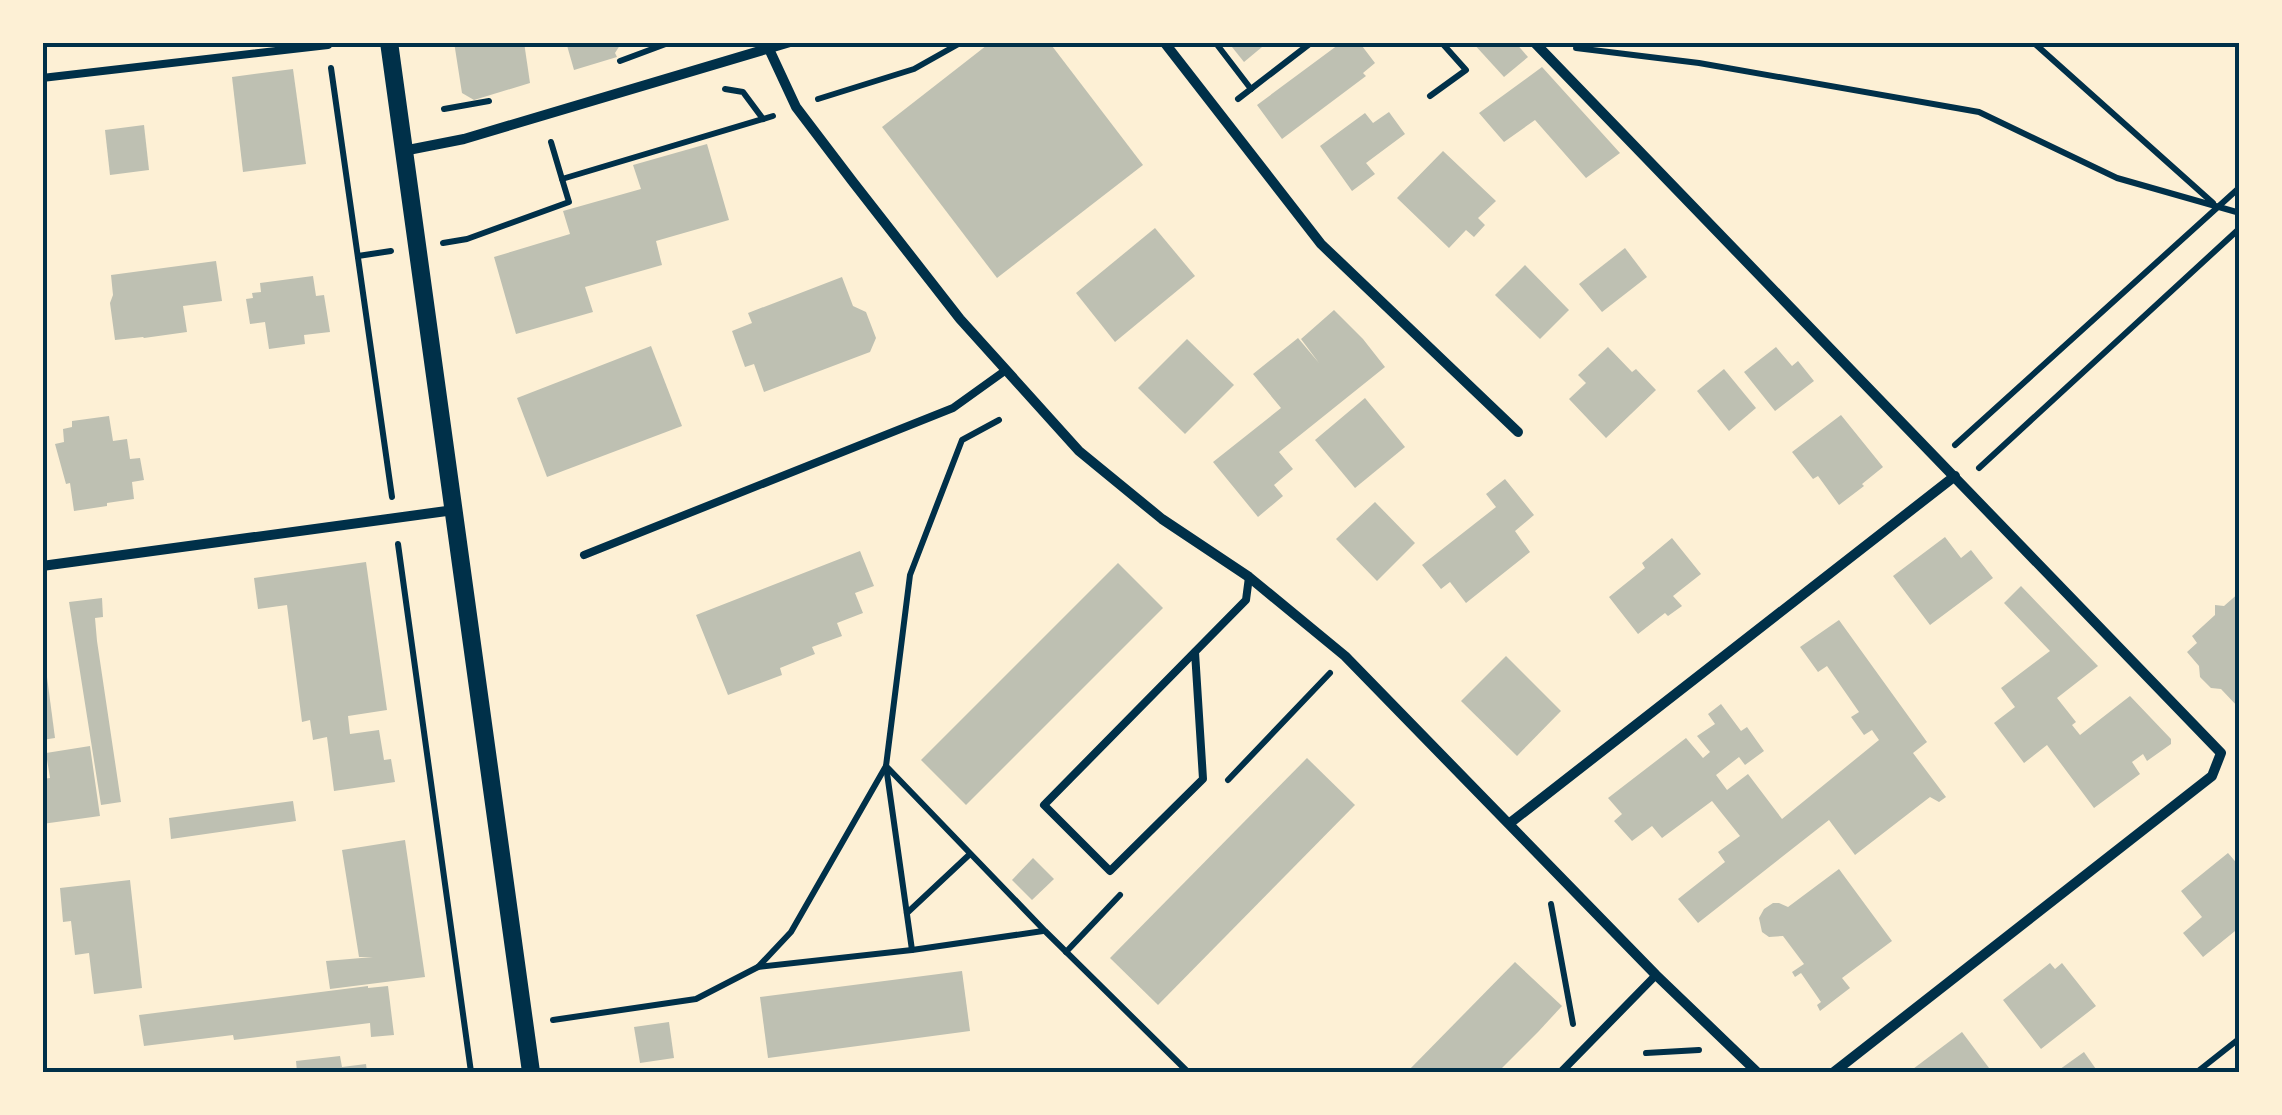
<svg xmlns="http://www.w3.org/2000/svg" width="2282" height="1115" font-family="Poppins,sans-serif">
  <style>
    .building { fill: #bec0b2 }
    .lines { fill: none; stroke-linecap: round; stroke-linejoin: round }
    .path { stroke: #003049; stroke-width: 6 }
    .service { stroke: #003049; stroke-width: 8 }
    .minor { stroke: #003049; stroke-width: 10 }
    .tertiary { stroke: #003049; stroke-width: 18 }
    .neatline { fill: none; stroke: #003049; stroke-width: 4 }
  </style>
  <rect width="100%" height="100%" fill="#fdf0d5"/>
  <g class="building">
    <path d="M454,42h70l6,41 -56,17 -12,-7z"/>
    <path d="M566,42h56l-7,11 2,4 -43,13z"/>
    <path d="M991,42h58l94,123 -146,113 -115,-151z"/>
    <path d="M1228,42h40l-24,20z"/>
    <path d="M1342,42h17l16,21 -12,10 3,3 -84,63 -25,-34z"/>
    <path d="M1472,42h43l13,15 -24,20z"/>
    <path d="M1542,67l78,86 -34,25 -51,-58 -31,22 -25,-29z"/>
    <path d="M293,69l13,95 -63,8 -11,-95z"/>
    <path d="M1389,112l16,22 -39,29 9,11 -23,17 -32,-45 45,-33 8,10z"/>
    <path d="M144,125l5,45 -39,5 -5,-45z"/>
    <path d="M707,144l22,76 -73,21 6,24 -77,22 8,25 -77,22 -22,-77 76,-23 -7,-23 78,-22 -8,-24z"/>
    <path d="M1443,151l53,50 -18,17 7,7 -11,12 -8,-7 -17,18 -52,-50z"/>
    <path d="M1155,228l40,48 -80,66 -39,-49z"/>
    <path d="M1625,248l22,29 -45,35 -23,-28z"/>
    <path d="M216,261l6,40 -39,5 4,26 -43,6 -1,-1 -28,3 -5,-37 3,-8 -2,-20z"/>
    <path d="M1525,265l44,45 -29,29 -45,-44z"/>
    <path d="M313,276l3,20 8,-1 6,37 -26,3 1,9 -36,5 -4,-27 -15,2 -4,-25 7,-1 -1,-5 9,-1 -1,-9z"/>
    <path d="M842,277l11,29 13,6 10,26 -6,14 -106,40 -10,-28 -9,3 -13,-36 20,-8 -4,-10z"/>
    <path d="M1334,310l29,29 22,28 -106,85 14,17 -19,16 9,11 -25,21 -45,-55 68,-54 -28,-34 45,-36 21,25 -18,-24z"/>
    <path d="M1187,339l47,46 -49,49 -47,-46z"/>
    <path d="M651,346l31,80 -135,51 -30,-79z"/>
    <path d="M1608,347l24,25 4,-3 20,21 -50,48 -37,-39 17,-16 -8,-8z"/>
    <path d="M1776,347l16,19 6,-5 16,20 -39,30 -31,-39z"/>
    <path d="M1724,369l32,39 -27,23 -32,-40z"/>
    <path d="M1365,398l40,49 -50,41 -40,-48z"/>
    <path d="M1841,415l42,52 -21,17 2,2 -25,19 -21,-29 -5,3 -21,-27z"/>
    <path d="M109,416l4,25 14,-2 3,20 10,-1 4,22 -12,2 2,17 -27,4v3l-33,5 -4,-28 -4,1 -11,-40 9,-2 -1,-13 9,-2v-6z"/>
    <path d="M1505,479l29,36 -19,16 15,21 -64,51 -16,-21 -9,7 -19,-24 74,-58 -10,-13z"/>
    <path d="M1375,502l40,41 -38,38 -41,-42z"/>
    <path d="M1945,537l16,21 10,-8 22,28 -63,47 -37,-49z"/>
    <path d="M1672,538l29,36 -28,22 9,10 -14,10 -3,-3 -27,21 -29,-37 36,-29 -3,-5z"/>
    <path d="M860,551l14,35 -19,7 8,20 -26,10 5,13 -30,11 3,7 -35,14 2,7 -54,20 -32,-80z"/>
    <path d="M366,562l21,148 -39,6 2,18 29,-4 5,30 7,-1 4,23 -61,9 -7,-54 -14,3 -3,-20 -8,2 -15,-117 -29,4 -4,-31z"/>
    <path d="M1118,563l45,45 -197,197 -45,-45z"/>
    <path d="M2021,586l77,80 -41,32 19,24 -4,3 8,10 50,-39 41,43v5l-24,17 -4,-7 -11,8 8,12 -46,34 -47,-63 -23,18 -30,-40 21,-16 -14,-19 49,-37 -46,-48z"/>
    <path d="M2240,592v117l-19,-20 -10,-1 -11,-11 -1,-11 -12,-14 10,-9 -5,-7 23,-21v-10l9,1z"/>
    <path d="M102,598l1,19 -8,1 2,23 24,161 -20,3 -32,-203z"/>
    <path d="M1839,620l88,122 -14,11 33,44 -7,5 -9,-5 -75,58 -26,-35 -131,103 -20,-24 47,-37 -7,-10 22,-16 -28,-35 -50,37 -10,-12 -20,15 -18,-20 8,-7 -14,-16 78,-60 17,20 7,-6 -13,-16 18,-12 -7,-10 13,-10 20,27 6,-4 17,24 -19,14 -6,-8 -23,18 11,15 21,-16 34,45 97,-79 -7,-10 -8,5 -13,-18 8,-5 -32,-46 -9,6 -18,-25z"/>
    <path d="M1506,656l55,55 -44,45 -56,-55z"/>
    <path d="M42,677h5l8,61 -13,2z"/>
    <path d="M90,746l10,70 -58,8v-45l8,-1 -4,-25z"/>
    <path d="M1307,758l48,47 -197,200 -48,-47z"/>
    <path d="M293,801l3,20 -125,18 -2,-21z"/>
    <path d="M405,840l20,137 -95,12 -4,-28 47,-4h-14l-17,-107z"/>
    <path d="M2228,853l12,14v60l-37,30 -20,-24 19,-16 -21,-26z"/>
    <path d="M1033,858l21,21 -22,21 -20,-20z"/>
    <path d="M1839,869l53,72 -50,37 8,10 -30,23 -3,-6 4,-3 -20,-29 -6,4 -3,-5 12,-8 -21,-28 -14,1 -7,-5 -3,-14 5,-9 9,-6h6l9,4z"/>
    <path d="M130,880l12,108 -48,6 -5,-41 -14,2 -4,-34 -8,1 -3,-34z"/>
    <path d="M1515,962l47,44 -24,26 -40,40h-91z"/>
    <path d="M2050,963l5,6 7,-6 34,43 -55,43 -38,-49z"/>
    <path d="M962,971l8,60 -202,27 -8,-61z"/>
    <path d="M368,986v2l20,-2 6,49 -23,2 -1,-14 -136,17 -1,-5 -89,11 -5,-31z"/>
    <path d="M669,1022l5,36 -34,5 -6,-36z"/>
    <path d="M1962,1032l30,40h-83z"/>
    <path d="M2084,1052l14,20h-42z"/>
    <path d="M340,1056l2,11 24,-3 1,8h-70l-1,-11z"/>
  </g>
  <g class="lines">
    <g class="path">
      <path d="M1215,42l36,47"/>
      <path d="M2033,42l180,161"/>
      <path d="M1576,48l123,15 280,49 138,66 123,35"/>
      <path d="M620,61l51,-19"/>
      <path d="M331,68l61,429"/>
      <path d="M725,89l18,3 20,27"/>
      <path d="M1430,96l36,-26 -25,-28"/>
      <path d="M818,99l96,-30 48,-27"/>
      <path d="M1238,99l74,-57"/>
      <path d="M444,109l45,-8"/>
      <path d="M551,142l11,37 211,-63"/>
      <path d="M443,243l24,-4 102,-37 -7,-23"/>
      <path d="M358,256l33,-5"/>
      <path d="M1955,445l285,-258"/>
      <path d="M1979,468l261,-240"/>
      <path d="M398,544l73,528"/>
      <path d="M1228,780l102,-107"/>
      <path d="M1551,904l22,120"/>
      <path d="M907,913l63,-59"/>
      <path d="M912,950l-26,-184 24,-191 52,-135 37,-20"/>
      <path d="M1066,952l54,-57"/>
      <path d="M758,967l33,-35 95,-166 159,165 143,141"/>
      <path d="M553,1020l143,-21 62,-32 154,-17 131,-19"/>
      <path d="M1646,1053l53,-3"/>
      <path d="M2197,1072l43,-34"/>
    </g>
    <g class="service">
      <path d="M42,78l286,-33"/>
      <path d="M584,555l369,-147 53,-38"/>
      <path d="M1195,652l8,127 -93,92 -66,-66 202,-205 3,-23"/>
      <path d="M1561,1072l95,-97"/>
    </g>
    <g class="minor">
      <path d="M1164,42l157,202 197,188"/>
      <path d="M1534,42l687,711 -9,23 -378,296"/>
      <path d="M769,49l27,58 57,75 107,137 119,132 83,68 87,58 96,79 311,319 101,97"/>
      <path d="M403,151l61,-12 326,-97"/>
      <path d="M42,566l412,-56"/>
      <path d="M1510,823l445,-347"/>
    </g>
    <path class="tertiary" d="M389,42l142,1030"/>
  </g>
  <rect width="2282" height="1115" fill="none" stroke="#fdf0d5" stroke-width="90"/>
  <rect x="45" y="45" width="2192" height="1025" class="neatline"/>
</svg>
